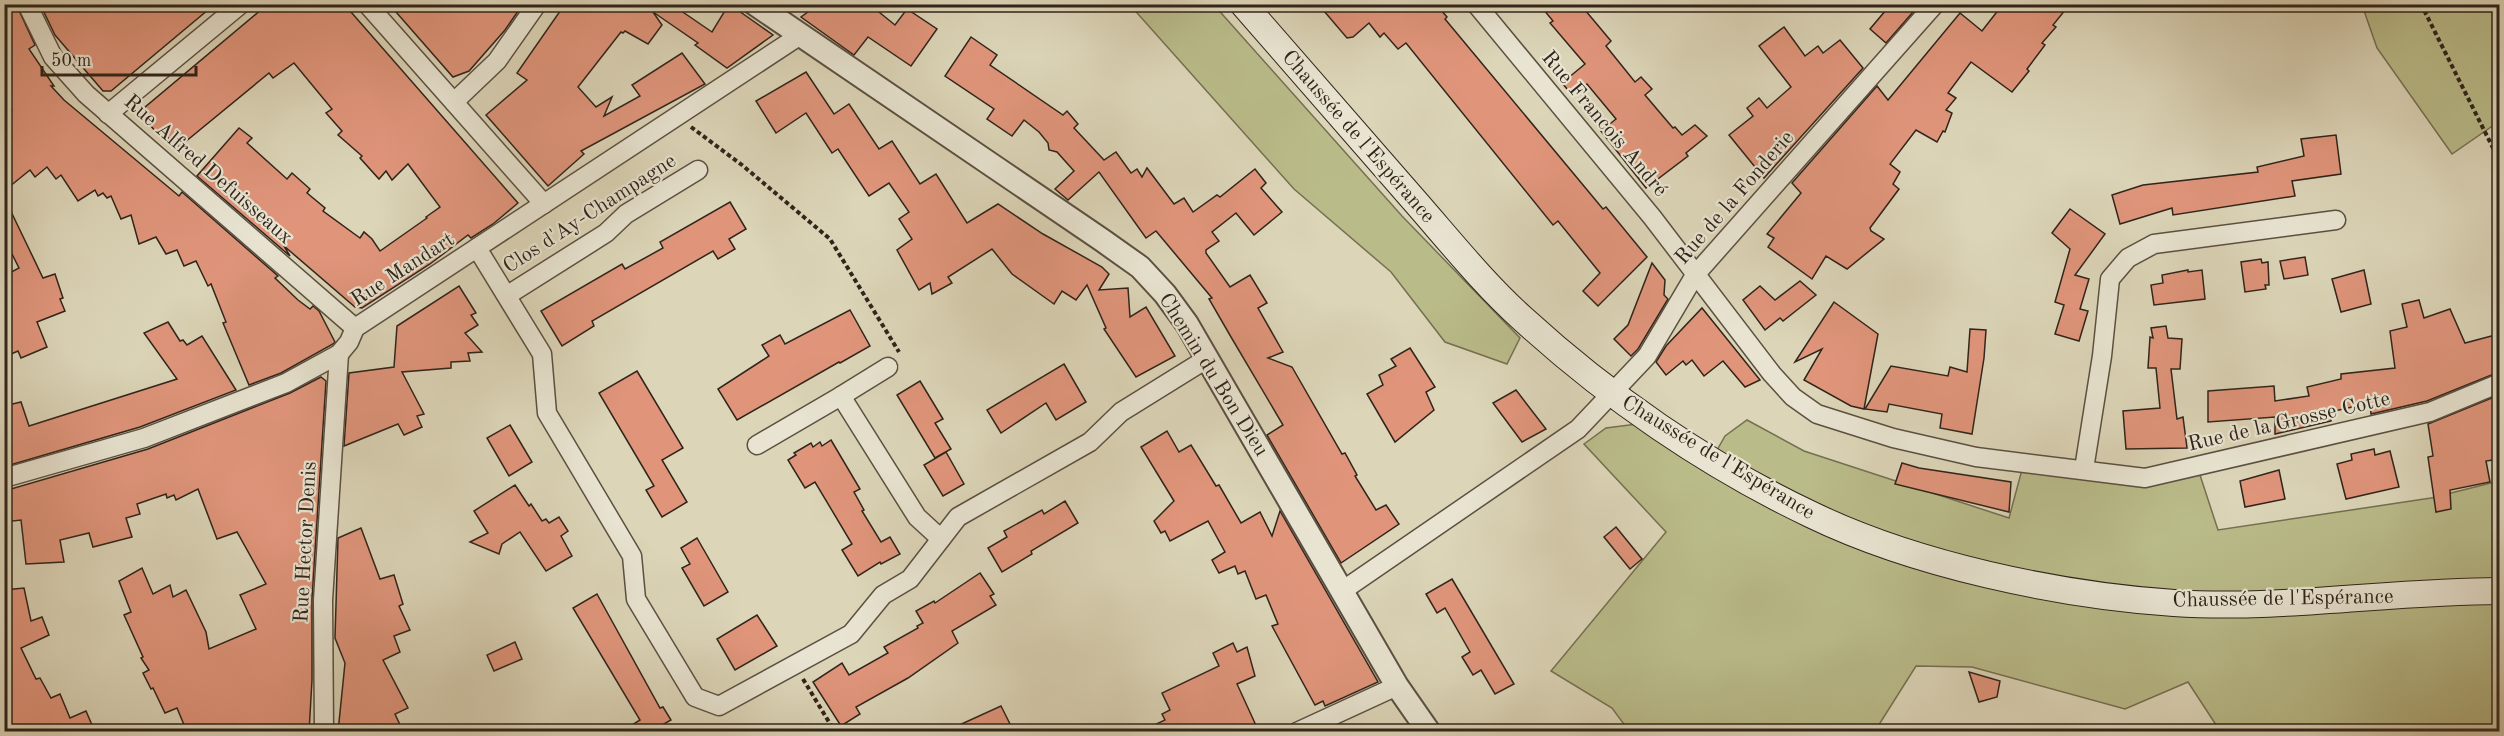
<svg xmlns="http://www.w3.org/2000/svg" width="2504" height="736" font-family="'Old Standard TT',serif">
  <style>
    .green { fill: #b9bb89; stroke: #747052; stroke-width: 1.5 }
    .building { fill: #e0957b; stroke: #30241b; stroke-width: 1.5 }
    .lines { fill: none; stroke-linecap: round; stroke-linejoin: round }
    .minor-casing { stroke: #5b5042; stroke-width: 21 }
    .tertiary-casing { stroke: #5b5042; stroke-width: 26 }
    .secondary-casing { stroke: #30241b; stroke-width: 28 }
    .path { stroke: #30241b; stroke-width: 4; stroke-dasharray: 4.5 3; stroke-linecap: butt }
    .minor { stroke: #e8e4d1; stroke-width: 18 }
    .tertiary { stroke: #e8e4d1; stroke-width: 22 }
    .secondary { stroke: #e8e4d1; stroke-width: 26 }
    .labels { text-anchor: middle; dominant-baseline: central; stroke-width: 4.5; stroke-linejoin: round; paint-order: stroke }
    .street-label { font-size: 21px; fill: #30241b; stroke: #e8e4d1 }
  </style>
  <rect width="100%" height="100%" fill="#dcd5b8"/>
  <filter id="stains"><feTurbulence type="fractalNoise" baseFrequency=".00333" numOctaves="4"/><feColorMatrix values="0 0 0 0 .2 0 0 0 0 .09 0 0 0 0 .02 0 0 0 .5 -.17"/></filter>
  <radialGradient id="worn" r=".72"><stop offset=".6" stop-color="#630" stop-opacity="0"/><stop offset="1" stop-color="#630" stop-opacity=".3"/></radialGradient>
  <g class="green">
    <path d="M1130,5h84l188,211 118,122 -13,26 -62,-22 -54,-70 -97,-83z"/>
    <path d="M2362,5h137v126l-5,-6 -42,29 -75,-106z"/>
    <path d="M1747,420l57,31 205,67 15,-56 121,16 52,-12 21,64 213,-32 68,-17v250h-279l-32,-49 -63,27 -153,-42 -56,-1 -41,65h-246l-17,-23 -61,-37 115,-139 -82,-88 22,-16 47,-6 59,37 13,-23z"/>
  </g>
  <g class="building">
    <path d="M4,4h12l19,41 -6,4 25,37h-3l13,14 115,96 3,-4 96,84 -3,2 23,22 12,9 3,-3 6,5 16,31 -2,2 -52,29 -32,12 -26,-62 3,-1 -15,-38 -3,2 -12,-25 -12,5 -7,-16 -11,4 -10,-17 -17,7 -8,-29 -10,4 -10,-23 -4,2 -4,-5 -5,3 -3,-6 -17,11 -17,-26 -5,4 -9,-12 -12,10 -5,-7 -26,21v-76l8,-5 -8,-11z"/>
    <path d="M40,4h175l-104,87h-8l-48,-56z"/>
    <path d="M268,4h76l174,199 -25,21 -22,14 -3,-3 -38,29 -68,44 -7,-1 -71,-61 6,10 -93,-80 42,-48 13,10 -5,5 40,36 5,-6 18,16 -3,4 18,15 -2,3 37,27 4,-6 8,7 8,12 47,-33 -1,-1 14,-10 -32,-43 -16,16 -6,-9 -7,8 -19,-21 2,-2 -24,-21 4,-4 -16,-18 6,-4 -38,-46 -21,15 -4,-5 -90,74 -5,-6 -2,2 -9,-12 -5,3 -16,-18 2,-8z"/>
    <path d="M389,4h36l5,6 7,-6h86l-18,26 -36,41 -16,6z"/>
    <path d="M565,4h106l41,28 17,-28 44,31 -46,33 -32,-23 3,-2 -45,-31 9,13 -14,19 -23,-13 -2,2 -2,-1 -43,55 18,20 16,-10 -8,19 36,-20 -8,-11 50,-32 23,31 -124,67 3,3 -36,32 -62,-71 41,-35 -10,-7z"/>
    <path d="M819,4h50l26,21 12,-16 30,20 -26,37 -43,-29 -14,18 -53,-38z"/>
    <path d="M1318,4h118l11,13 -2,2 158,190 3,-2 41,50 -49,49 -15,-15 17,-18 -42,-52 -5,4 -147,-182 -8,6 -14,-16 -4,4 -11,-14 -16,14 -6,1z"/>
    <path d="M1539,4h41l31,37 -5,5 29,36 6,-5 11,12 -7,6 28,33 2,-1 7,8 13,-10 12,11 -21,17 2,3 -42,32 -45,-57 15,-12 -29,-35 -14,12 -11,-13 23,-19 -35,-41 3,-2z"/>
    <path d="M1891,4h29l-34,39 -16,-14z"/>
    <path d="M2003,4h67l-17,21 3,2 -14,16 3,2 -18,24 2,2 -17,21 -41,-30 -23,31 8,5 -10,12 6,3 -7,19 -2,-1 -6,11 -21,-12 -26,34 10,8 -7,12 6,5 -29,39 1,3 13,8 -37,30 -21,-13 -14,23 -44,-32 6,-9 -7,-4 34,-41 -9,-10 85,-97 11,14 72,-87 22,18z"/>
    <path d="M1784,27l21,29 13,-10 5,7 17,-13 23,28 -99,110 -35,-43 24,-19 -6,-8 12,-10 8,10 24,-21 -32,-41z"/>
    <path d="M971,37l26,18 -7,10 73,50 4,-4 11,13 -4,4 30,32 12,-8 15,21 6,-4 5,8 5,-9 27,36 10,-6 9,14 24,-17 3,2 35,-28 11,14 -5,5 21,24 -28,23 -18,-22 -24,19 7,9 -13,9v3l24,34 20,-12 17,28 -9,5 25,44 -15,6 24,9 50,87 3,-1 12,22 -2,1 21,34 10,-5 13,19 -58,39 -74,-128 16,-10 -52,-88 -22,-38 3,-1 -56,-67 -10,7 -47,-66 -31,28 -13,-11 19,-18 -17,-19 -8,-2 -1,-7 -9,-11 -15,-12 -12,16 -25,-17 7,-10 -49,-33z"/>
    <path d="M806,72l28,42 15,-10 30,45 13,-8 28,43 16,-10 31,49 31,-19 45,30 59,33 7,7 -10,16 29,-2 2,29 16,-10 29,49 -39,21 -32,-48 2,-1 -19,-43 -11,15 -14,-9 -8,13 -42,-30 -20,-25 -44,28 4,6 -20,11 -2,-11 -11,7 -22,-40 15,-11 -13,-20 10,-7 -20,-29 -20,13 -31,-47 -6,4 -26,-40 -30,20 -20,-32z"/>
    <path d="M2336,135l5,39 -49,7 3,15 -122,19 -1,-7 -52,16 -8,-29 31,-10 115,-13 -1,-5 47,-11 -3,-17z"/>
    <path d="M4,197l39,81 12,-4 8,24 -3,1 5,12 -28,11 10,25 -26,11 -3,-7 -14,6v-81l15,-8 -15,-30z"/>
    <path d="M730,202l16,27 -17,10 6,10 -17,10 -5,-8 -121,70 2,5 -32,20 -21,-35 81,-47 3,5 38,-21 -3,-6z"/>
    <path d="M2070,209l35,25 -30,41 14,4 -9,30 8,2 -9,30 -24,-7 9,-29 -9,-3 15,-53 -18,-16z"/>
    <path d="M2305,257l3,18 -24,4 -4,-18z"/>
    <path d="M2261,259l1,4 6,-1 1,23h-4l1,4 -21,3 -4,-30z"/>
    <path d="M1652,263l13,17 -1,15 4,4 -30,50 -7,7 -17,-17 14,-14z"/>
    <path d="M2188,270v2l14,-2 3,29 -51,6 -3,-20 12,-2 -1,-8z"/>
    <path d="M2364,270l7,34 -30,8 -9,-33z"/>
    <path d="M1800,281l16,14 -33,26 -3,-3 -15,12 -22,-30 17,-14 15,14z"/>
    <path d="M459,286l17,27 -5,2 7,10 -13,8 17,19 -14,1 2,8 -19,1v6l-49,4 22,42 -7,2 5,11 -18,8 -6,-11 -54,22 5,-73 45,-6 3,-41z"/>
    <path d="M2419,300l5,18 26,-9 15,34 34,-9v38l-72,29 -56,13 -1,-11 -40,9 1,9 -56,13v-17l-67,5v-31l66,-5 1,15 34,-5 -2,-9 34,-8v-5l54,-6 -5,-37 17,-4 -5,-23z"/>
    <path d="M1834,302l44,32 -14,75 -13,-3 -47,-26 18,-31 -27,13z"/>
    <path d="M1702,308l58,72 -15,7 -22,-26 -19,15 -12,-16 -6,5 -3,-4 -17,14 -10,-13 10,-16z"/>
    <path d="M850,310l20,36 -30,17 -1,-1 -102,58 -19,-31 51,-33 -7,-11 18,-10 5,9z"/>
    <path d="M168,322l12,19 3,-1 4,5 15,-9 34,54 -96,37 -130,38 -6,-22v-37l17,-4 8,24 148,-47 -33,-46z"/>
    <path d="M2166,326l2,12 14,1 -2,30h-9l6,50 6,-2 4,31 -61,1 -3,-38 37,-3 -4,-40h-8l2,-31 3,1 -2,-10z"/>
    <path d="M1970,329l16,1 -2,28 -12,76 -32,-6 2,-14 -53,-10 -2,8 -22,-3 26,-43 57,10 2,-9 17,5z"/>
    <path d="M1410,348l25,39 -9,5 8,18 -39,32 -28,-48 16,-9 -4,-10 17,-9 -5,-7z"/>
    <path d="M1064,364l22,38 -30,18 -10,-17 -45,30 -14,-23z"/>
    <path d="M637,371l46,77 -21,12 25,42 -25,15 -16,-27 8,-4 -55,-93z"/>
    <path d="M321,377l5,4 -14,218v81l-3,52h-122l-10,-24 -12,5 -12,-25 -2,1 -8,-16 6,-3 -8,-12 2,-1 -19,-42 7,-3 -12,-31 23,-13 11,26 17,-9 3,12 13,-7 20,42 3,17 47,-20 -16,-34 26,-11 -29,-52 -20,7 -19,-50 -22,11 -2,-5 -7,3 -1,-4 -29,10 3,10 -14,4 6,19 -39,10 -4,-14 -29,7 4,22 -38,2 -5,-44 -17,2v-31l144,-42 142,-56z"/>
    <path d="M920,381l23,38 -8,4 16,26 -16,9 -38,-63z"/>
    <path d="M1516,390l30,39 -24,13 -29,-39z"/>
    <path d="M2499,395v64l-13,2 4,21 -40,8 1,19 -15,3 -8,-55 5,-1 -5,-32z"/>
    <path d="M510,425l22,37 -23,14 -22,-38z"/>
    <path d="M1167,431l12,21 12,-7 25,41 3,-1 22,38 19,-11 12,24 8,-25 98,171 -53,24 -2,-5 -8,4 -43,-79 6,-2 -12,-29 -10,4 -11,-28 -7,3 -3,-8 -16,7 -7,-13 13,-8 -17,-31 -38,20 -5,-10 -4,2 -7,-12 20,-20 -33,-54z"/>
    <path d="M831,440l29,49 -6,3 10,18 -2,1 19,31 9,-5 10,17 -19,10 -1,-2 -22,14 -16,-26 10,-6 -37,-62 -10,6 -17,-28 8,-5 -2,-2 17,-10 2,4 7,-5 2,4z"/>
    <path d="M2374,449l1,6 15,-4 9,36 -53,12 -9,-35 15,-4 -1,-6z"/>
    <path d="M946,452l18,32 -21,12 -19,-31z"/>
    <path d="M1902,463l17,5 92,14 -2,30 -114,-28z"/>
    <path d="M2279,470l6,29 -40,8 -5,-26z"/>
    <path d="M515,485l14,21 2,-2 11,17 4,-2 3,4 10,-6 9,14 -7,5 11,20 -26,15 -26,-39 -18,12 -3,10 -29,-12 18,-9 -14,-22z"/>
    <path d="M1065,501l13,22 -47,28 1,3 -30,18 -14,-24 19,-11 -3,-6 38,-21 2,4z"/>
    <path d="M1616,527l26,32 -12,10 -26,-32z"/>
    <path d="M361,528l19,51 14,-4 9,29 -4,2 11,24 -16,6 6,16 -17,8 25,48 -13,6 6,13 -10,5h-53l7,-69 -10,-25 3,-100z"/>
    <path d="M697,538l31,54 -24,14 -22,-38 8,-4 -9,-16z"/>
    <path d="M980,573l14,21 -4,2 6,9 -44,26 6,12 -50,35 -52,29 4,7 -19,12 -28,-44 29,-19 7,12 39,-22 -4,-6 34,-19 -1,-2 6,-3 -7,-12 18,-10 1,2z"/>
    <path d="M1452,579l62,105 -19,10 -14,-24 -8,5 -6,-10 -5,-8 8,-5 -25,-44 -8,5 -11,-19z"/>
    <path d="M24,588l7,33 11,-4 7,18 -28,13 15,31 4,-1 11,20 9,-4 10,24 16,-7 9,21h-91v-142z"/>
    <path d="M597,594l63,114 3,-1 8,13 -9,5 4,7h-45l19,-12 -67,-112z"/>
    <path d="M757,615l20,31 -42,24 -18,-31z"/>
    <path d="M515,642l7,17 -28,12 -7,-16z"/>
    <path d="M1233,643l4,9 10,-5 8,29 -18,8 22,48h-119l25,-12 -3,-6 8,-4 -8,-17 57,-27 -6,-13z"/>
    <path d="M1969,672l31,9 -3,16 -18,5z"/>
    <path d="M1001,706l9,18 -17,8h-49z"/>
  </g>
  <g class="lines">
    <defs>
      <g id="minor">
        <path d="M27,4l26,53 33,37 269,234"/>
        <path d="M367,4l177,200"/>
        <path d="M1476,4l176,213 120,157 21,23 24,17 76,24 83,19 169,21 285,-66 70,-29"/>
        <path d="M454,102l43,-41 40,-57"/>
        <path d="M108,114l133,-110"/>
        <path d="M477,248l65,106 5,59 85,143 4,43 59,98 24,9 132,-72 32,-39 27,-16 48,-62 132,-75 31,-30 87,-54"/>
        <path d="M508,295l98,-62 20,-19 72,-44"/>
        <path d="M841,396l47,-29"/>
        <path d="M757,445l84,-49 76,121 24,22"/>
        <path d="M2084,469l18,-113 8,-77 18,-21 26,-14 182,-24"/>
        <path d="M4,478l140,-40 142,-55 53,-29 10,-12 6,-14 444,-292"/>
        <path d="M1342,591l236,-162 69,-73 48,-81 240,-271"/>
        <path d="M324,732l-1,-132 16,-246"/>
        <path d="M1297,732l100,-46"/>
      </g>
      <path id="tertiary" d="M755,4l347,236 38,27 25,27 22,30 210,362 32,46"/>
      <path id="secondary" d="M1243,4c57,65 114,130 170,195 36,41 70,84 110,120 84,77 184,146 287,195 105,51 248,81 364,89 109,7 217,-12 326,-12"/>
    </defs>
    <use href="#minor" class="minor-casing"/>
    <use href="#tertiary" class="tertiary-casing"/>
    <use href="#secondary" class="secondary-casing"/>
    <g class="path">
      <path d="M2421,4l79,158"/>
      <path d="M691,127l51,38 88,74 69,113"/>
      <path d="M803,679l32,53"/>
    </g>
    <use href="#minor" class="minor"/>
    <use href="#tertiary" class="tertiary"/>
    <use href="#secondary" class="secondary"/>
  </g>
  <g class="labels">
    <g class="street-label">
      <text transform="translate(1604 124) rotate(50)">Rue Francois André</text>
      <text transform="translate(1358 137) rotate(49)">Chaussée de l'Espérance</text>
      <text transform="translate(208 170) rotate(41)">Rue Alfred Defuisseaux</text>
      <text transform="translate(1735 198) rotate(-49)">Rue de la Fonderie</text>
      <text transform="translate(590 214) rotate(-33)">Clos d'Ay-Champagne</text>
      <text transform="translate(403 270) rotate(-33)">Rue Mandart</text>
      <text transform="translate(1213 375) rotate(58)">Chemin du Bon Dieu</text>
      <text transform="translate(2289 422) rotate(-13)">Rue de la Grosse Cotte</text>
      <text transform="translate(1718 458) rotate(31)">Chaussée de l'Espérance</text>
      <text transform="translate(306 542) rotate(-87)">Rue Hector Denis</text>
      <text transform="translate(2283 599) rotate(-1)">Chaussée de l'Espérance</text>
    </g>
  </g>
  <rect width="2504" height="736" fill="none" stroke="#dcd5b8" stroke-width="24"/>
  <rect x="6" y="6" width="2492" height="724" fill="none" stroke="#30241b" stroke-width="3"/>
  <rect x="12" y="12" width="2480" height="712" fill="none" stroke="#30241b" stroke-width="1.5"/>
  <path d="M42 66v9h154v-9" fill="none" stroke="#30241b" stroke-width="3"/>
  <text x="51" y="66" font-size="18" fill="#30241b" stroke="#e8e4d1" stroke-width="4.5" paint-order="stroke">50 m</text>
  <rect width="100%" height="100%" filter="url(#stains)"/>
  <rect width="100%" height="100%" fill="url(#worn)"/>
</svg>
